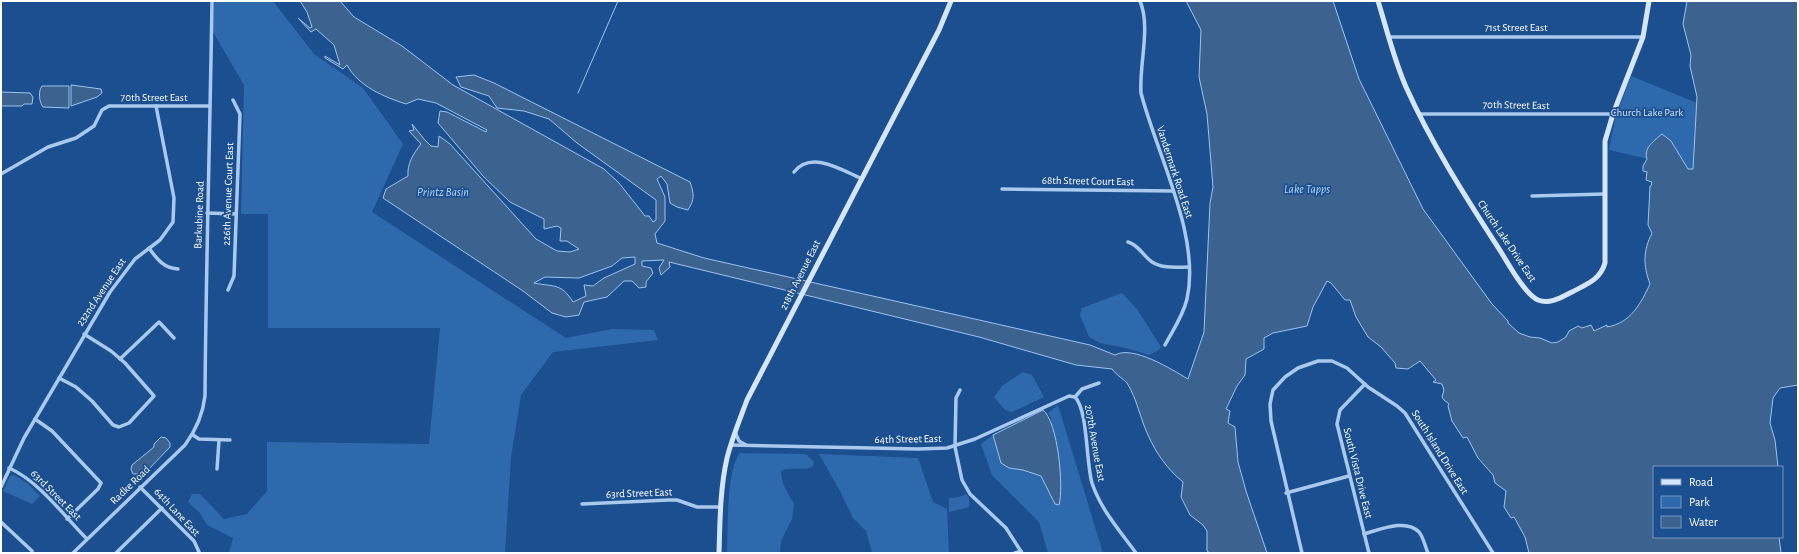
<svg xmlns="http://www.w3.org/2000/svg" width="1799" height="554" font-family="'Alegreya Sans',sans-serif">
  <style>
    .green { fill: #2e69ad }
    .water { fill: #3c6290; stroke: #9cc4f0; fill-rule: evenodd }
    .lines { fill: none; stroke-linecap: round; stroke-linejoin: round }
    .stream { stroke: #9cc4f0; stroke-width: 1 }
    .street { stroke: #a9c9ee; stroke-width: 3.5 }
    .secondary { stroke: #d6e6fa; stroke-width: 5 }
    .labels { text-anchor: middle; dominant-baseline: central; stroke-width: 3.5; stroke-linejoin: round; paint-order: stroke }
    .street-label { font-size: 11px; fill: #fff; stroke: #1b4f8f }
    .park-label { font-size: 11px; fill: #cfe3fa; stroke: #1b4f8f }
    .water-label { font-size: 12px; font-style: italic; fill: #b5d3f5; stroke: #1b4f8f }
  </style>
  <rect width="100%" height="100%" fill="#1b4f8f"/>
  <g class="green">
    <path d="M214,1h59l41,53 49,34 40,56 -31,68 194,126 46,-9 42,1 4,10 -105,12 -32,43 -10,62 -6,96h-276l4,-15 -26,-13 -7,-12 -12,-11 4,-8h8l24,25 23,-5 20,-23v-49l162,2 11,-116h-172v-114h-27l3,-129 -31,-53z"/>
    <path d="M1631,76l66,27 -4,67 -5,-1 -17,-28 -23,18 -39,-9 6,-31z"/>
    <path d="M1122,293l15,16 24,38 -2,3 -10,5 -23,-7 -26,-5 -11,-6 -9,-22 2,-7z"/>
    <path d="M1023,372l9,3 12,22 -32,15 -7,-2 -11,-13 8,-11z"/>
    <path d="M1058,405l45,148h-55l-9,-31 -47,-47 -11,-31 12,-9 2,8 14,25 14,2 18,6 14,28 -4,-86 -3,-5z"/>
    <path d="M740,453l62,1 5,1 7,7 -1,4c-8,6 -22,0 -32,5l2,13 11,20 -2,15 -11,22 -1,12h-53c1,-23 -1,-83 13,-100z"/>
    <path d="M819,454l99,4 15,44 14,7 2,44h-77l-6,-22 -13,-13 -12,-25z"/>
    <path d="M14,475l13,8 13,13 -8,8 -29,-13 7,-15z"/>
    <path d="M966,494l3,4v9l-20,5v-14l10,-1z"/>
  </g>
  <g class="water">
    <path d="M300,1h40l14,16 48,29 51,39 151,84 15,14 26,33h4l4,6 3,-2v-20l-79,-57 -28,-24 -25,-8 -27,-3 -8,-12 -28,-9 -5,-10 18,-2 20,8 196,99c4,12 5,17 -2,28l-11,-3 -7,-4 -3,-19 -6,-8 -4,3 8,18v24l-10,13 2,9 47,15 386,87 25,10c18,-10 56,14 73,24l16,-47 6,-129 3,-16 -6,-73 -8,-37 2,-47 -15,-29h147l26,78 64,130 69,95 16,17v2l11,10 11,4 10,1 12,5 6,-1 8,-5 3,-6 9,-5 4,2 9,-3 3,6 13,-6v2c24,-4 34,-24 43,-43 -7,-19 -7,-33 2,-51l-4,-8 2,-39h1l1,-4 -6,-2 1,-8 -4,-1v-5l4,-7c-4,-11 8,-19 15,-25l9,7 17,28h5l4,-72 -7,-31 1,-11 -8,-31 4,-23h111v384l-18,3 -7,10 -3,25 5,17 3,27h-124v70h125l2,16h-252l-4,-16 -11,-20 -3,1 -7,-11 2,-16 -11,-8 -2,-8 -15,-17 -11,-21 -4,1 -11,-17 -4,-15 1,-2 -5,-4 -2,-3 2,-7 -2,-6 -9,-2 3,-2 -16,-19 -12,8 -12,-1 -1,-5 -14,-16 -13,-10 -12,-20 -6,-17h-5l-14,-17 -4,-2 -14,26 -6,19 -34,7 -9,5v11l-18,10 -1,16 -8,11 -11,23 4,2 -2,12 7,4 3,35 8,29 21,62h-57l-3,-2v-20l-4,-6 -13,-10 -9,-18 2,-15c-16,-13 -27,-29 -35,-47 -8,-17 -11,-36 -21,-52 -2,-3 -11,-8 -15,-14l-36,-4 -97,-28 -310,-75 1,5 -9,8 -2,-7 5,-8 -22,1v5l9,2 2,5 -7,9v5l-7,1 -7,-7h-8l-17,16 -23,5 -5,13 -13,2 -14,-4 -29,-22 -140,-93 3,-9 22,-13c-1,-12 5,-22 13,-32l-12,-13 5,-1 -2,-6 12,15 7,7 7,1 1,-11 11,8 86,95 21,12 13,1 9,-3 -12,-8h-7l1,-13 -4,-2 -13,3v-10l-34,-17 -27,-26 -45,-53 2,-12 7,1 39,20 1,-2 -51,-27 -18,-4 -12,5c-22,-7 -48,-18 -59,-39l-4,4 -18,-11v-2l15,9 -6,-20 -18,-16 -5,3 -13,-14 12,10 2,-1 -5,-15zM635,257v7l-31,14 -11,8 -9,-1 2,11 -13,6c-12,-19 -18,-15 -39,-19l11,-6 34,1 33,-12 10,-8z"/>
    <path d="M71,85l30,4 1,4 -5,4 -26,9z"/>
    <path d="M42,86h27v22l-26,-1c-4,-5 -5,-16 -1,-21z"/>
    <path d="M1,92l29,1 3,4 -1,7h-8l-2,2h-21z"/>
    <path d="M1043,410c15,12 21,77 16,95l-4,-1 -14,-28 -18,-6 -14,-2 -8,-5 -8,-28z"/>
    <path d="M161,437l5,1 4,5v4l-24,25 -2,-2 -4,4h-7l-2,-5 1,-4 22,-18v-3z"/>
  </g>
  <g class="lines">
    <path class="stream" d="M578,93l40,-92"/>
    <g class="street">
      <path d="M1140,1c11,26 -1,63 1,92 16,62 60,143 46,206 -4,17 -14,31 -22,46"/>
      <path d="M1389,37h254"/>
      <path d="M1419,114h194"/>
      <path d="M794,172c17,-22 48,-2 68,7"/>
      <path d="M1,174l47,-27 28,-9 18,-12 8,-16 7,-4h101"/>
      <path d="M1002,189l171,2"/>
      <path d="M1532,196l73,-2"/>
      <path d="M207,213l29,1"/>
      <path d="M1128,242c11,3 15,14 24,20 11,7 25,5 37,5"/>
      <path d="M149,248c8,11 14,20 29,21"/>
      <path d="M228,290l6,-14 6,-162 -7,-14"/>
      <path d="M120,359l39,-37 15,16"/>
      <path d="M59,378l17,9 16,14 21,24 6,2 10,-4 25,-27 -29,-33 -14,-12 -27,-17"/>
      <path d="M1365,384l-25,26 -3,14 32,129"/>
      <path d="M960,390l-4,8 -1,49 7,33 8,14 36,34 16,25"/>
      <path d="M1075,397c13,13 11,66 17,86 9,27 28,48 44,70"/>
      <path d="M35,419l17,12 49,52 -3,6 -31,30"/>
      <path d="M735,432l4,9 7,4"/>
      <path d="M193,435l6,4 31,1"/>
      <path d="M731,445l187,4 29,-1 28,-9 94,-43 6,1 7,-8 17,-6"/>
      <path d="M9,468c30,13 55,48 78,71"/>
      <path d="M217,469l2,-29"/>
      <path d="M1,487l23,-49 86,-146 25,-33 25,-19 13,-18 1,-24 -18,-92"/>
      <path d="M140,487l54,54 5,11"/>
      <path d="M1286,493l63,-17"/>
      <path d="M582,504l87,-4h8l20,7h23"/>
      <path d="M1,522l31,29"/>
      <path d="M1364,534c15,-4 42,-16 55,-2 5,6 6,15 9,21"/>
      <path d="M73,553l112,-108c11,-15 18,-31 20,-49 1,-132 5,-263 7,-395"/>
      <path d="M116,553l46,-45"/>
      <path d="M1015,553l6,-2"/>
      <path d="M1302,553l-31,-132 -1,-17 3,-14 12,-13 13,-9 20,-7h14l15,7 21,19 29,19 8,7 88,140"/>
    </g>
    <g class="secondary">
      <path d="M1378,1c9,29 16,59 28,86 26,58 61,112 95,165 8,13 24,42 37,48 12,5 24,-3 34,-8 15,-8 28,-12 33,-29v-122l8,-27 30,-77 6,-36"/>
      <path d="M719,553c1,-32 1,-64 8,-95 5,-20 13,-39 20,-58l192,-370 12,-29"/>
    </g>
  </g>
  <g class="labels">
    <g class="street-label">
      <text x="1516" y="27">71st Street East</text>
      <text x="154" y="97">70th Street East</text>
      <text transform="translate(1516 105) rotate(1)">70th Street East</text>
      <text transform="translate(1175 172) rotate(72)">Vandermark Road East</text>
      <text transform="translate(1088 181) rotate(1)">68th Street Court East</text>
      <text transform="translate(228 194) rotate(-88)">226th Avenue Court East</text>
      <text transform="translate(199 215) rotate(-88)">Barkubine Road</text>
      <text transform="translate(1507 241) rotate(56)">Church Lake Drive East</text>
      <text transform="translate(800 275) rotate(-63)">218th Avenue East</text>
      <text transform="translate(101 292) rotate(-56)">232nd Avenue East</text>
      <text transform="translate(908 439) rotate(-1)">64th Street East</text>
      <text transform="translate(1095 443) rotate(80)">207th Avenue East</text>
      <text transform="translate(1440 452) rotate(58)">South Island Drive East</text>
      <text transform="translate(1358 473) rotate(76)">South Vista Drive East</text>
      <text transform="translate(130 485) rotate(-44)">Radke Road</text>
      <text transform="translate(639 493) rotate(-2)">63rd Street East</text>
      <text transform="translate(56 495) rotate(45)">63rd Street East</text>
      <text transform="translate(177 512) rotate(47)">64th Lane East</text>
    </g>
    <g class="park-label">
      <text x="1647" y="112">Church Lake Park</text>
    </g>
    <g class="water-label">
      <text x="1307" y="189">Lake Tapps</text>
      <text x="443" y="192">Printz Basin</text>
    </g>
  </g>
  <rect width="1799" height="554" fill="none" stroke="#ffffff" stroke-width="4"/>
  <rect x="1653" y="466" width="130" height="72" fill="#1b4f8f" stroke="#7695bc"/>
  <rect x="1661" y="479" width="20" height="6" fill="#d6e6fa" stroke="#7695bc"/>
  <text x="1689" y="486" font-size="12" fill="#ffffff">Road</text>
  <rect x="1661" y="496" width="20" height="12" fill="#2e69ad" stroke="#7695bc"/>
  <text x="1689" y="506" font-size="12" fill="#ffffff">Park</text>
  <rect x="1661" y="516" width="20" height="12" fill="#3c6290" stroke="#7695bc"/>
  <text x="1689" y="526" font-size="12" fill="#ffffff">Water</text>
</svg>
